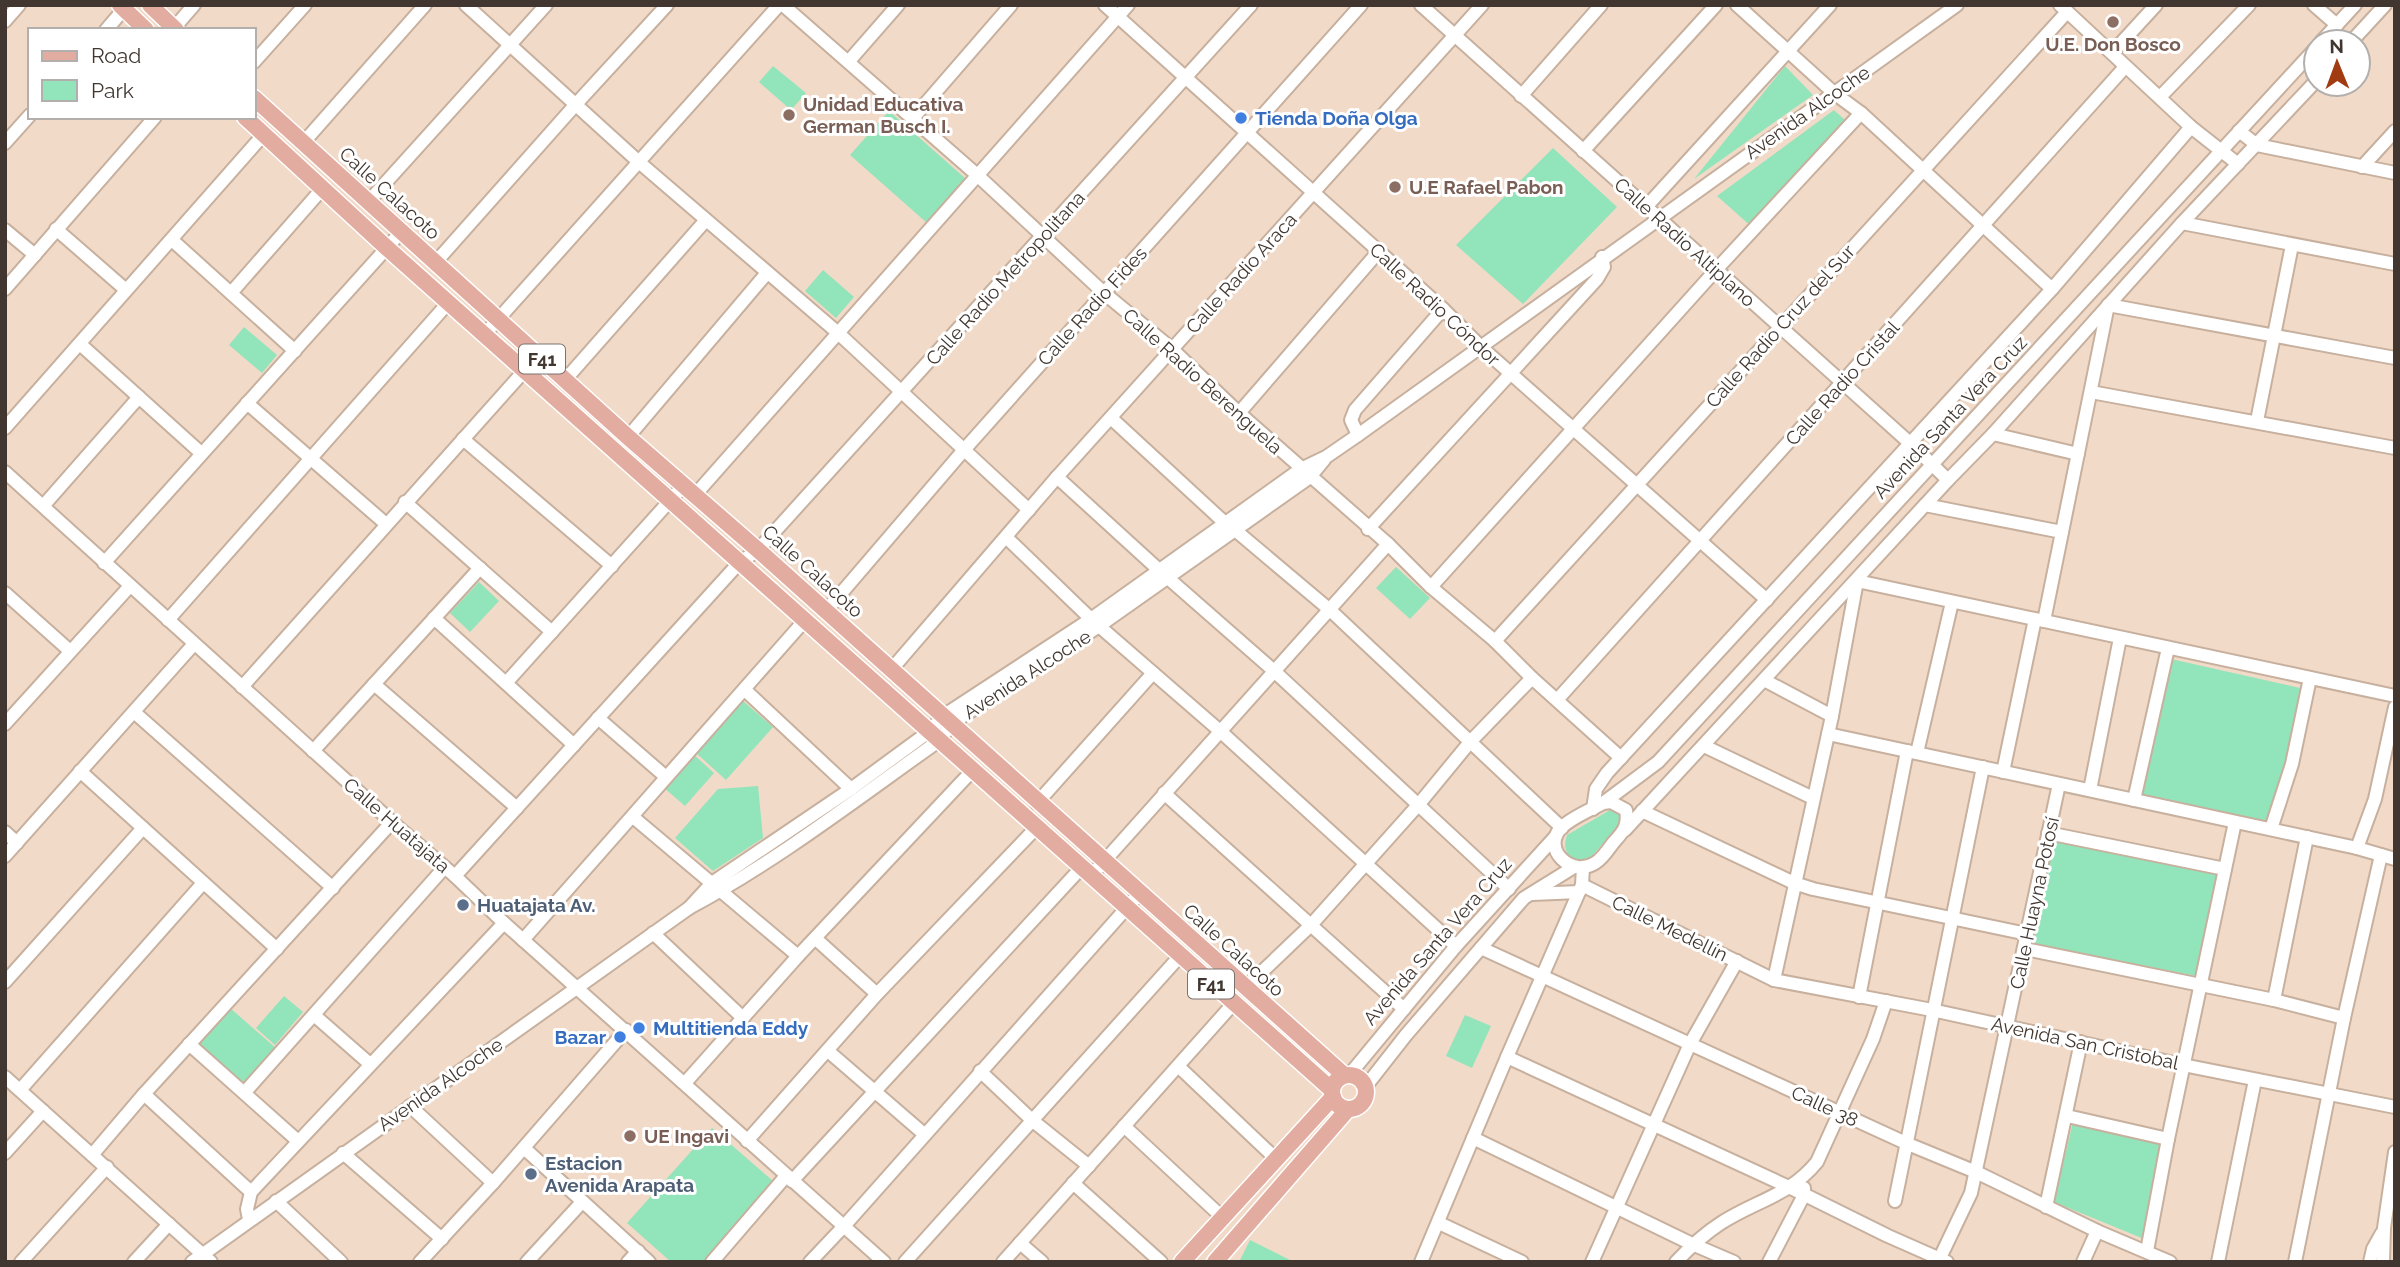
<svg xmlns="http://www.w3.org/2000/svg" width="2400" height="1267" font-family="Raleway,sans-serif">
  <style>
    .green { fill: #92e4ba }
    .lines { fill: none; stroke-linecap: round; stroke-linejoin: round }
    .minor-casing { stroke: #c7b09e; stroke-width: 16 }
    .major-casing { stroke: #fff; stroke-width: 19 }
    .minor { stroke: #fff; stroke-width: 12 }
    .major { stroke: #e3aca0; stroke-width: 16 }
    .education-dot { fill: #8d6e63; stroke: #fff; stroke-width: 2.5 }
    .shop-dot { fill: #3f7fe0; stroke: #fff; stroke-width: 2.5 }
    .service-dot { fill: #5c6f8a; stroke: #fff; stroke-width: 2.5 }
    .labels { text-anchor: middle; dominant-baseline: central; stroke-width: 6; stroke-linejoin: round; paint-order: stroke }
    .shield { fill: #fff; stroke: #7a736e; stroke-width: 2 }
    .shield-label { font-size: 18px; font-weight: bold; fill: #413730 }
    .education-label { font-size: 19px; font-weight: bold; fill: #785e54; stroke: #fff; text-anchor: start }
    .street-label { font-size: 19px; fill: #413730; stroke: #fff }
    .shop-label { font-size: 19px; font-weight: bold; fill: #366cbe; stroke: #fff; text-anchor: start }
    .service-label { font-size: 19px; font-weight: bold; fill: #4e5e75; stroke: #fff; text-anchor: start }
  </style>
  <rect width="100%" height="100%" fill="#f2dac8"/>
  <g class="green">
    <path d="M773,66l33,27 -15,17 -32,-28z"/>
    <path d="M1785,66l28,29 -119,84z"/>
    <path d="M1834,110l12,11 -93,107 -36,-32z"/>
    <path d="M889,111l77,68 -39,44 -77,-68z"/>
    <path d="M1553,148l64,59 -94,97 -67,-59z"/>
    <path d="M823,270l31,27 -18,21 -31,-27z"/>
    <path d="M244,327l33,28 -15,18 -33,-28z"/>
    <path d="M1396,567l34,31 -20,21 -34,-31z"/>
    <path d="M479,582l20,19 -29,31 -20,-19z"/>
    <path d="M2171,659l129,29 -15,77 -19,57 -125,-27z"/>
    <path d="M742,700l31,27 -47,53 -31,-28z"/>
    <path d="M693,754l21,19 -29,33 -22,-19z"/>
    <path d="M758,786l5,52 -50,33 -38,-33 43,-49z"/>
    <path d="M1610,810l10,5v9l-29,33 -14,4c-12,-6 -14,-14 -10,-26z"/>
    <path d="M2054,840l165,32 -22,104 -163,-31 -1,-5z"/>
    <path d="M284,996l19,16 -28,33 -19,-17z"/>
    <path d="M230,1008l47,41 -32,37 -48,-42z"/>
    <path d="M1465,1015l26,11 -19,42 -26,-12z"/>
    <path d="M2073,1122l89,19 -18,98 -90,-37z"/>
    <path d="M712,1128l62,54 -71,80h-32l-44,-39z"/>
    <path d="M1250,1240l44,22h-55z"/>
  </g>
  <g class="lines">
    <defs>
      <g id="minor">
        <path d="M466,5l174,158 197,169 192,178"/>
        <path d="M783,5l193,169 128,119 68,56 67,64 149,131 43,43 64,54 37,37 89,80"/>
        <path d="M1105,5l338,304 39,39 285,252"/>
        <path d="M1421,5l490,439 37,36"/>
        <path d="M1737,5l97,88 27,20 191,176"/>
        <path d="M2060,5l131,122 47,37"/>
        <path d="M2314,5l23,20"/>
        <path d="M5,21l14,-16"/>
        <path d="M174,28l20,-23"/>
        <path d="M106,30l18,-21"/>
        <path d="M2321,42l34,-37"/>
        <path d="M2351,42l34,-37"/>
        <path d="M2112,53l44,-48"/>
        <path d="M849,61l49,-56"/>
        <path d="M254,62l51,-57"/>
        <path d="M1521,96l80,-91"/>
        <path d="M2160,97l89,-92"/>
        <path d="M913,118l98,-113"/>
        <path d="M2239,131l18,14 138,28"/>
        <path d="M5,143l25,-28"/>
        <path d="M303,143l122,-138"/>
        <path d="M1583,151l133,-146"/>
        <path d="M2362,167l33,-36"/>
        <path d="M369,201l177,-196"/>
        <path d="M1646,207l184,-202"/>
        <path d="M2182,223l213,41"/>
        <path d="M56,229l70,61"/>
        <path d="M5,230l30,25"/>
        <path d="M172,240l123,111"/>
        <path d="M435,263l142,-160 90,-98"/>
        <path d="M5,289l150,-172"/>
        <path d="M231,293l92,-105"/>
        <path d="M485,334l294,-329"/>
        <path d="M80,344l121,109"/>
        <path d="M565,380l141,-160"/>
        <path d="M2091,392l304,56"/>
        <path d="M247,403l139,121"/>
        <path d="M1239,413l140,-162"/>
        <path d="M1111,418l114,105"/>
        <path d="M2257,421l35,-176"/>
        <path d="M5,428l259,-294"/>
        <path d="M1993,434l85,20"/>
        <path d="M1358,435l-7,-15 4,-10 88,-101"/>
        <path d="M628,437l139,-164"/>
        <path d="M463,439l149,127"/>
        <path d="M5,472l387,350 63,54 49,47 380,339"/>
        <path d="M1057,477l102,93"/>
        <path d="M695,495l433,-490"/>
        <path d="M405,502l147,130"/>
        <path d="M44,505l95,-108"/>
        <path d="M1925,505l137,27"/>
        <path d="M1368,529l229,-250 7,-12 -2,-10"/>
        <path d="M1235,530l95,80 232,218"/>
        <path d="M1007,538l84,81"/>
        <path d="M104,563l297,-331"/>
        <path d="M1168,578l105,92 236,219"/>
        <path d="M1431,587l284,-316 146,-158"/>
        <path d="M5,593l65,58"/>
        <path d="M826,611l137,-160 398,-446"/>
        <path d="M434,618l140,127"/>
        <path d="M168,620l281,-318"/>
        <path d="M2044,621l64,-316 287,53"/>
        <path d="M1099,626l121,105 236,215"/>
        <path d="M1495,641l572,-629"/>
        <path d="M891,670l166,-193 425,-472"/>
        <path d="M1764,680l68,36"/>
        <path d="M506,683l178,-198"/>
        <path d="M374,684l143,124"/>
        <path d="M242,687l283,-317"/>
        <path d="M745,690l106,99"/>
        <path d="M1557,700l568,-633"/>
        <path d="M134,712l199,176"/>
        <path d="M598,718l68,59"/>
        <path d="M5,724l125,-138"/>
        <path d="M1828,734l529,114 38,11"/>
        <path d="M1704,746l109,52"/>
        <path d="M313,751l167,-183"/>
        <path d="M1917,753l35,-151"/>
        <path d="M80,771l197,178"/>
        <path d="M2003,772l32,-153"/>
        <path d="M2090,790l30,-152"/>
        <path d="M1164,793l240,216"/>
        <path d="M2134,800l34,-152"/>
        <path d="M1611,802l15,8c3,16 -3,22 -13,33 -5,7 -11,16 -18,20 -23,15 -54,-14 -34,-35 11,-11 30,-18 42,-25z"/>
        <path d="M1037,803l116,-130"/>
        <path d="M1603,803l55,-41 658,-714"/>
        <path d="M1593,809l3,-20 11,-16 445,-484 139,-162"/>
        <path d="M1642,811l152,72 19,6 214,45"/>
        <path d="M633,817l165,139"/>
        <path d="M2271,829l21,-65 18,-86"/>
        <path d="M1625,830l323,-350 45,-46 189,-211 134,-142"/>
        <path d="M5,832l12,11"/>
        <path d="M2048,833l177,36"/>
        <path d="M2357,848l18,-49 20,-92"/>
        <path d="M5,856l189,-212"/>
        <path d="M1583,867l-1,18 192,95 158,30 251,55 212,42"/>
        <path d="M455,876l284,-313 19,-13 493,-545"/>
        <path d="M1091,876l297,-332"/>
        <path d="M1532,894l47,-2"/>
        <path d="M689,908l23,-25 139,-94 79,-58 13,-15 148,-97 210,-150 25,-12 32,-22 599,-430"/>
        <path d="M653,933l90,85"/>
        <path d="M816,939l61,55"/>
        <path d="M523,940l282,-320"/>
        <path d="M1481,948l427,196 68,28 121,59 73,31"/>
        <path d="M2025,949l249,51 70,18"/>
        <path d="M1774,980l58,-264 25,-135 538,115"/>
        <path d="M5,982l138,-154"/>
        <path d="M1245,988l66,-63 108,-121 51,-62 62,-64"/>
        <path d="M1859,997l48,-246"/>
        <path d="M2274,1000l33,-163"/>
        <path d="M314,1015l56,49"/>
        <path d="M189,1044l109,97"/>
        <path d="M828,1051l96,83"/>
        <path d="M1507,1057l284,131 97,48 59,26"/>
        <path d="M1178,1066l97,92"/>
        <path d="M980,1071l53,50 56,45"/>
        <path d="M1350,1074l106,-128 100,-110"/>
        <path d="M5,1077l206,185"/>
        <path d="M685,1083l113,-127 174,-185"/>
        <path d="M1366,1086l40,-51 118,-137 50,-31"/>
        <path d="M20,1090l183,-207"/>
        <path d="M245,1092l199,-224"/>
        <path d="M144,1094l107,98"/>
        <path d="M410,1106l83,77"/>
        <path d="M2067,1116l101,23"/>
        <path d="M1124,1126l98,91"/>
        <path d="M1473,1138l219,106 42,18"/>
        <path d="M747,1141l130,-147 160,-167"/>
        <path d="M524,1148l125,114"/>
        <path d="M5,1153l38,-42"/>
        <path d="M343,1153l99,86"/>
        <path d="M92,1155l52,-61 248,-272"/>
        <path d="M792,1181l290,-314"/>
        <path d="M1073,1183l88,79"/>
        <path d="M276,1201l65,61"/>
        <path d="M1895,1201l88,-434"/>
        <path d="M2046,1207l35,-165"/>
        <path d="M249,1219l-2,-10 4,-17 253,-269"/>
        <path d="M1439,1223l83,39"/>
        <path d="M1020,1243l22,19"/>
        <path d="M2147,1251l21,-112 67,-317"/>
        <path d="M21,1262l86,-95"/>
        <path d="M134,1262l35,-38"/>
        <path d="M192,1262l497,-354c88,-47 169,-110 251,-168l11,-16 148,-98 211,-149 14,-17"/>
        <path d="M420,1262l73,-79 133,-153"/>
        <path d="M527,1262l55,-60"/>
        <path d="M628,1262l10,-11"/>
        <path d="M712,1262l74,-86"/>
        <path d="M810,1262l35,-37 294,-331"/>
        <path d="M905,1262l275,-306"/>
        <path d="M1003,1262l230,-258"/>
        <path d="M1421,1262l86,-205 75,-172"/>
        <path d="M1592,1262l98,-218 47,-83"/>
        <path d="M1676,1262c14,-15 28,-28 45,-39 36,-23 68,-27 96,-61l56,-123 13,-38"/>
        <path d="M1769,1262l35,-67v-7"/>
        <path d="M1938,1262l33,-69 88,-409"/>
        <path d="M2083,1262l14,-31"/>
        <path d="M2218,1262l37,-182"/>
        <path d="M2295,1262l49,-244 37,-163"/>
        <path d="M2370,1262l3,-13 9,-16"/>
        <path d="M2383,1262l1,-34 11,-76"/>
      </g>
      <g id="major">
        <path d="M120,5l26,25"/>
        <path d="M150,5l26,25"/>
        <path d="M254,98l374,339 130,113 586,525"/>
        <path d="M245,117l142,131 945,842"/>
        <circle cx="1349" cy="1092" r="17"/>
        <path d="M1182,1262l151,-165"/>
        <path d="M1215,1262l133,-153"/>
      </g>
    </defs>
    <use href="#minor" class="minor-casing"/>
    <use href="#major" class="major-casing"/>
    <use href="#minor" class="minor"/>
    <use href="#major" class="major"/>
  </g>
  <g class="education-dot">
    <circle cx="2113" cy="22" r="7"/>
    <circle cx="789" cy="115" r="7"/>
    <circle cx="1395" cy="187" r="7"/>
    <circle cx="630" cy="1136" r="7"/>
  </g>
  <g class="shop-dot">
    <circle cx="1241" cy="118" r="7"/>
    <circle cx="639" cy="1028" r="7"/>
    <circle cx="620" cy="1037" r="7"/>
  </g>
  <g class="service-dot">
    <circle cx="463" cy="905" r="7"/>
    <circle cx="531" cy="1174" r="7"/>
  </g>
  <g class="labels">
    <g class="shield">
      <rect x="519" y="344.5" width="46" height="29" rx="5"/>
      <rect x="1188" y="969.5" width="46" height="29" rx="5"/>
    </g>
    <g class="shield-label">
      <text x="542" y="359">F41</text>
      <text x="1211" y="984">F41</text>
    </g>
    <g class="education-label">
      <text x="2113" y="44" text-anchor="middle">U.E. Don Bosco</text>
      <text x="803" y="104">Unidad Educativa<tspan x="803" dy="22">German Busch I.</tspan></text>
      <text x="1409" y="187">U.E Rafael Pabon</text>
      <text x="644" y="1136">UE Ingavi</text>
    </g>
    <g class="street-label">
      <text transform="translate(1807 112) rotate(-35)">Avenida Alcoche</text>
      <text transform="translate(390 193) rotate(42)">Calle Calacoto</text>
      <text transform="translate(1685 242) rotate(42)">Calle Radio Altiplano</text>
      <text transform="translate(1241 273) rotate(-48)">Calle Radio Araca</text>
      <text transform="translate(1005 278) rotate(-48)">Calle Radio Metropolitana</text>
      <text transform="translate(1435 304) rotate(43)">Calle Radio Cóndor</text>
      <text transform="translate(1092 306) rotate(-48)">Calle Radio Fides</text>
      <text transform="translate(1780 326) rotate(-48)">Calle Radio Cruz del Sur</text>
      <text transform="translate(1203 381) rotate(42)">Calle Radio Berenguela</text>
      <text transform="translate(1842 383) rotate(-48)">Calle Radio Cristal</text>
      <text transform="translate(1950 417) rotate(-47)">Avenida Santa Vera Cruz</text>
      <text transform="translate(813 571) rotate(42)">Calle Calacoto</text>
      <text transform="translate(1027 674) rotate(-33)">Avenida Alcoche</text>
      <text transform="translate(397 825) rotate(41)">Calle Huatajata</text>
      <text transform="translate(2034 903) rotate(-78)">Calle Huayna Potosí</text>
      <text transform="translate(1670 928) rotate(26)">Calle Medellín</text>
      <text transform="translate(1437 941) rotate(-49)">Avenida Santa Vera Cruz</text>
      <text transform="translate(1234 950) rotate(42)">Calle Calacoto</text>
      <text transform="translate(2085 1043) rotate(12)">Avenida San Cristobal</text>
      <text transform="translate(440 1084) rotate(-35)">Avenida Alcoche</text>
      <text transform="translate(1825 1106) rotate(25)">Calle 38</text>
    </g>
    <g class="shop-label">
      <text x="1255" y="118">Tienda Doña Olga</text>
      <text x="653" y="1028">Multitienda Eddy</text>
      <text x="606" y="1037" text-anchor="end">Bazar</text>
    </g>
    <g class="service-label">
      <text x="477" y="905">Huatajata Av.</text>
      <text x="545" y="1163">Estacion<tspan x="545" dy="22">Avenida Arapata</tspan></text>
    </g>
  </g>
  <rect width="2400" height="1267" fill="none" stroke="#413730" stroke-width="14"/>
  <rect x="28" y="28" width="228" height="91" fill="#ffffff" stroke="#b3afac" stroke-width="2"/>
  <rect x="42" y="51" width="35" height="10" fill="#e3aca0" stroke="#b3afac" stroke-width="2"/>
  <text x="91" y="63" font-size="21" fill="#413730">Road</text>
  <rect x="42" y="80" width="35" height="21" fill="#92e4ba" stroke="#b3afac" stroke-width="2"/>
  <text x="91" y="98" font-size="21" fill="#413730">Park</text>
  <g transform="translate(2337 63) rotate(359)"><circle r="33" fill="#ffffff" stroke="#b3afac" stroke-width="2"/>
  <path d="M0-5L12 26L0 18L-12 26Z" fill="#a13c12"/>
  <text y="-10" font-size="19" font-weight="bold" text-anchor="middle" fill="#413730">N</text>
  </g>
</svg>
